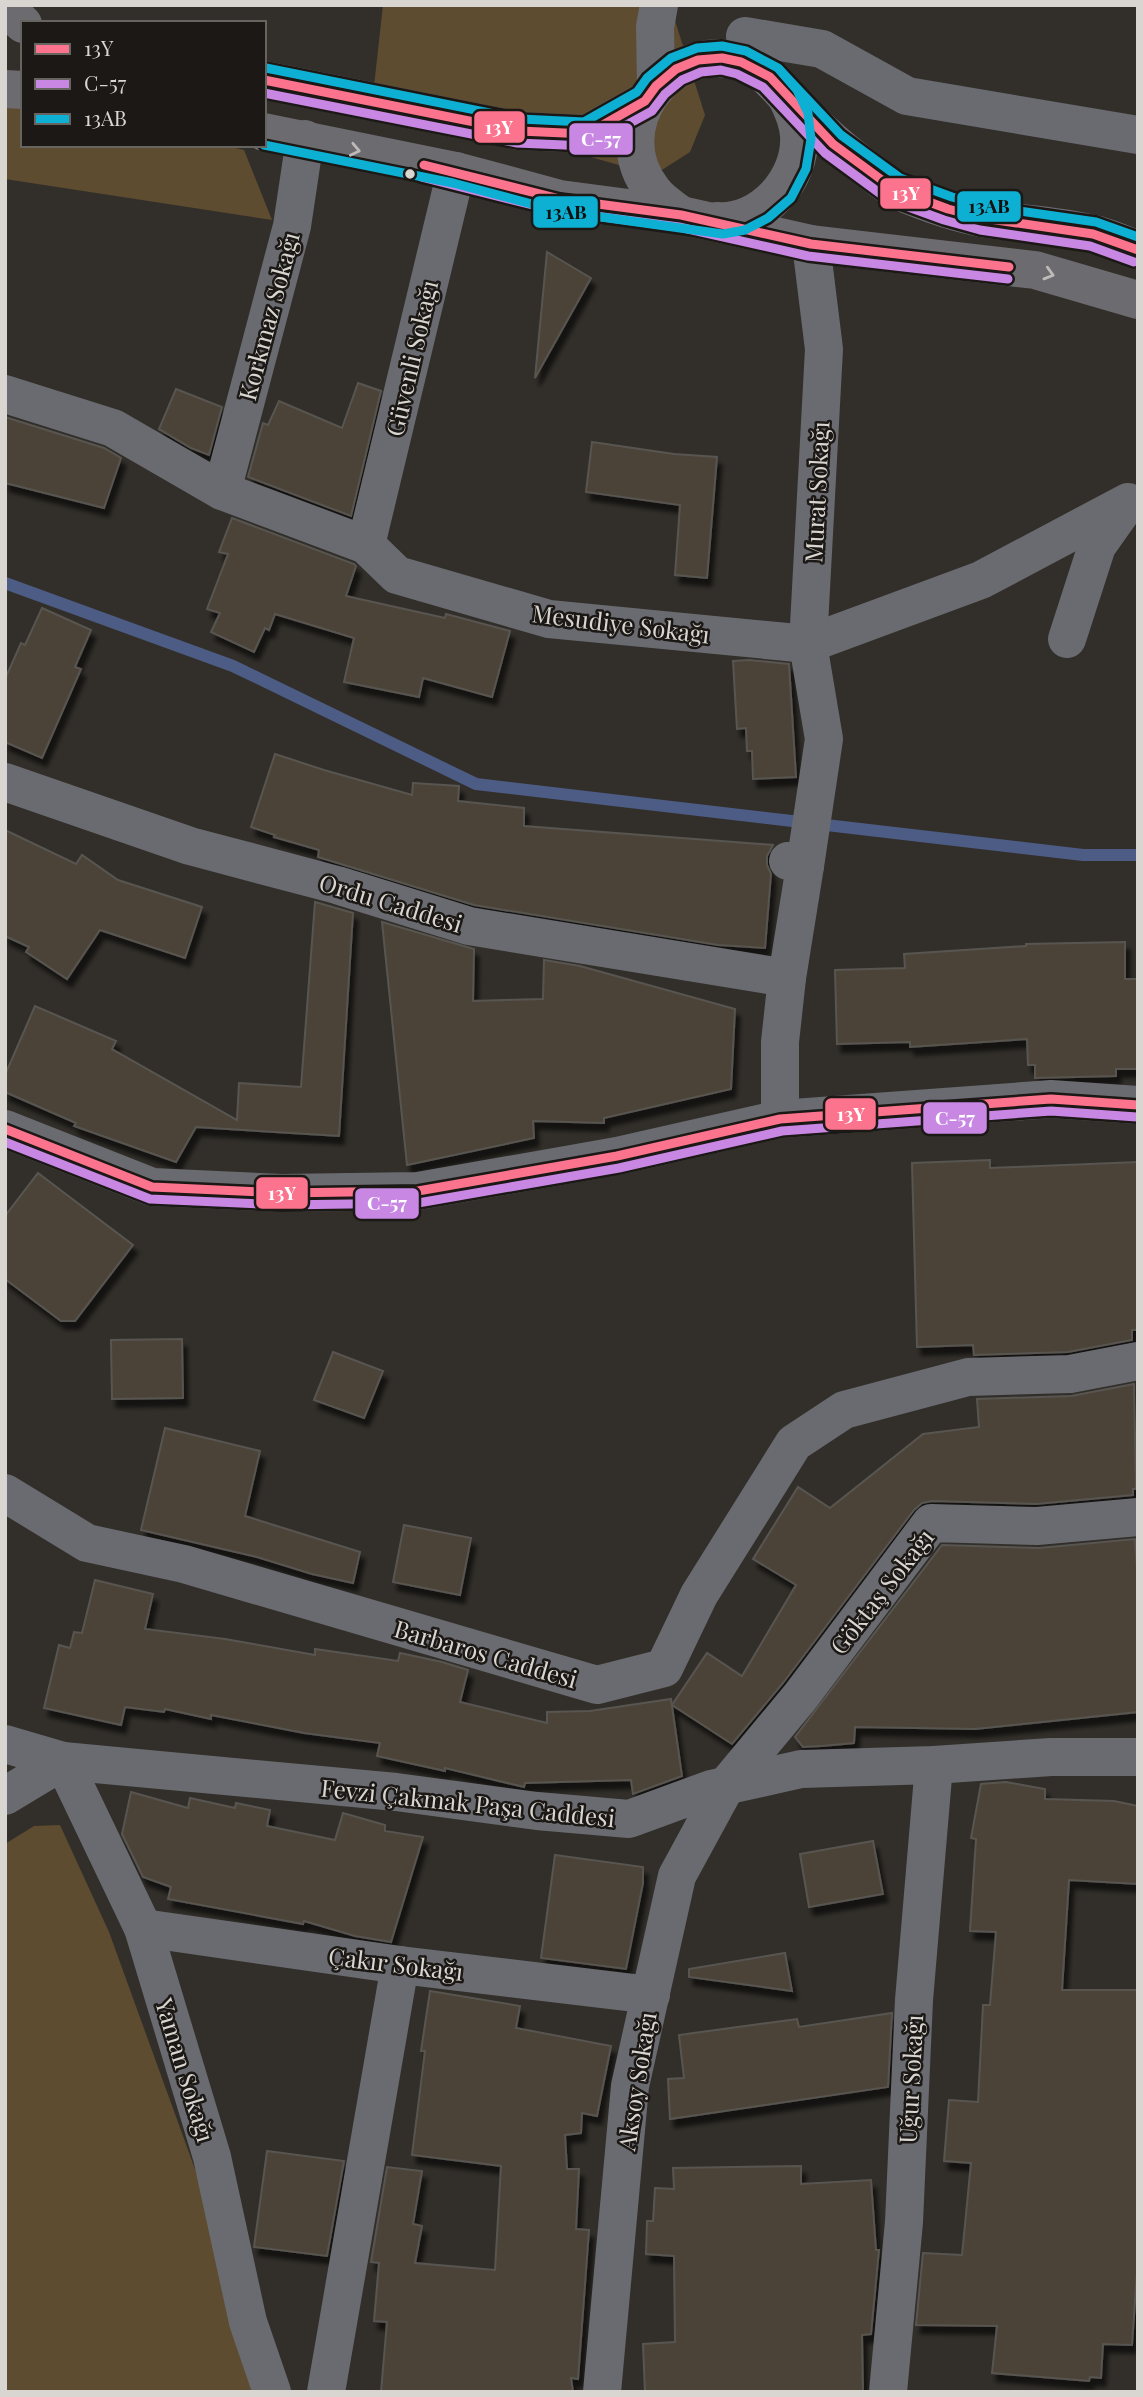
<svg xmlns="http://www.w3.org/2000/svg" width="1143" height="2397" font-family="'Playfair Display',serif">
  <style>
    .green { fill: #5e4c30 }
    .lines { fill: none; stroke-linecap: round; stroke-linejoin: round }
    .stream { stroke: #4d5c85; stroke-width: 12 }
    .building { fill: #4b4338; stroke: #585551; stroke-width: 2; filter: url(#shadow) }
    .minor { stroke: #6a6b70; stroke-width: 38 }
    .major { stroke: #6c6b70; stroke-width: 38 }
    .bus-1-casing { stroke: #1b1815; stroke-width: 14 }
    .bus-2-casing { stroke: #1b1815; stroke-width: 14 }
    .bus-3-casing { stroke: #1b1815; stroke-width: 14 }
    .bus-1 { stroke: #fc738d; stroke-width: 9 }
    .bus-2 { stroke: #c787e3; stroke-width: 9 }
    .bus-3 { stroke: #0dafd3; stroke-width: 9 }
    .oneway { stroke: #bebab8 }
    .bus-dot { fill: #d9d5d0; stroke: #1b1815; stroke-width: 2.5 }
    .labels { text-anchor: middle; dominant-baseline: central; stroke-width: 5; stroke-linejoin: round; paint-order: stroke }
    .street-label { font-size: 24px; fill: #d9d5d0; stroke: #1b1815 }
    .line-badge { stroke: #1b1815; stroke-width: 2.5 }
    .badge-label { font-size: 19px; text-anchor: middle; font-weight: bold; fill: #fff }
    .pale-badge-label { font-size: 19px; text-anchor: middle; font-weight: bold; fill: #111 }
  </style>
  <defs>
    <filter id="shadow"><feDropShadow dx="4.5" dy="8" stdDeviation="2" flood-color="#0009"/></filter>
  </defs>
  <rect width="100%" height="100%" fill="#322f2a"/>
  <g class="green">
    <path d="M383,5h287l35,110 -15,37 -36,23 -281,-80z"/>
    <path d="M5,102h18v43h200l21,5 28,70 -267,-41z"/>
    <path d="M60,1825l49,107 95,262 49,198h-248v-548l29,-18z"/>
  </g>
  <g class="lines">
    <path class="stream" d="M5,583l228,83 243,118 607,71h55"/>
  </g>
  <g class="building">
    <path d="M547,252l44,26 -56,100z"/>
    <path d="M358,383l23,8 -30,125 -103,-39 15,-54 5,2 11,-24 63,27z"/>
    <path d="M176,389l46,18 -13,48 -18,-7 -32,-19z"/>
    <path d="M5,417l99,31 17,10 -17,50 -99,-25z"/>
    <path d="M592,442l82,12 43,3 -10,121 -32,-3 5,-70 -94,-13z"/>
    <path d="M232,518l122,46 2,2 -10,30 99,22 1,-4 64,17 -18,66 -69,-19 -4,19 -75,-15 10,-44 -79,-24 -6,16 -4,-2 -11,24 -43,-20 9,-19 -13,-4 21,-55 -9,-2z"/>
    <path d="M42,608l49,22 -16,37 6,2 -39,89 -37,-16v-63l16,-36 4,2z"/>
    <path d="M749,660l40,4 7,113 -43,2 -1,-28h-5l-1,-23 -9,1 -4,-68z"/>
    <path d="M275,754l49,16 88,25 1,-12 46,3 -1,15 66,7v18l249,19 -6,11v9l4,9 -6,74 -47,-3 -244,-40 -156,-48 1,-7 -45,-13 1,-2 -24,-8z"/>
    <path d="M5,830l71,34 6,-9 36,25 84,27 -17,51 -85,-28 -33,49 -41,-27 3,-5 -24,-11z"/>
    <path d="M315,902l38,11 -14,223 -143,-9 -20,35 -102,-36 2,-3 -71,-31v-17l30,-69 81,35 -4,8 125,71 2,-37 62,4z"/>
    <path d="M382,922l92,27 -1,52 70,-2 1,-39 36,6 155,43 -4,80 -127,29v5l-71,-2 1,17 -127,27z"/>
    <path d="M1125,942v37h13v90h-22v7l-81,2v-13h-7l-1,-26 -117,8v-5l-73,2 -2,-74 70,-2 -1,-14 122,-8v-2z"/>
    <path d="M990,1160v8l148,-6v168h-6v10l-64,12 -94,3 -1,-10 -56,2 -5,-184z"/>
    <path d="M38,1173l95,72 -58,76h-14l-56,-42v-63z"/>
    <path d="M182,1339l1,59 -71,1 -1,-59z"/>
    <path d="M333,1352l50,19 -19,47 -50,-18z"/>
    <path d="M1134,1384l2,105h-3v6l-97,9 -104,-3 -10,2 -8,7 -131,173 -51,61 -60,-39 35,-52 35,23 54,-91 -43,-26 45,-72 32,21 93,-74 56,-7 -2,-28 94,-3z"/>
    <path d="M165,1428l95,23 -15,65 115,36 -7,31 -41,-9 -55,-17 -116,-27z"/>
    <path d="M404,1525l67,13 -11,57 -67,-13z"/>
    <path d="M1135,1539l3,45v128l-163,17 -120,-2 -1,16 -32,3 -19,1 -8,-10 147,-192 97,3z"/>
    <path d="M95,1580l58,14 -8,35 80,10 90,16v-6l83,12 2,-8 42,9 26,8 -8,32 87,21v-11l43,-1 81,-12 11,77 -49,18 -2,-14 -106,3 -1,4 -79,-19v3l-68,-15 3,-13 -76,-10 -93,-18v4l-46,-10 -1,3 -39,-5 -4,18 -77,-17 15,-63 11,3 4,-16 8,1z"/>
    <path d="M1006,1782l39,7v10l69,2 24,5v78l-69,-4 -7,110h76v268l-6,87 -29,-1 -2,34 -11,-1 -1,4 -97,-8 5,-47 -81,-1 7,-72 39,2 9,-92 -27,-2 5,-61 29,2 5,-97h7l6,-73 -26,-1 6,-92 -5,-1 10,-54z"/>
    <path d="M131,1792l57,16 2,-10 45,10 1,-5 34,7 -3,16 68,14 8,-27 42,12v6l38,6 -32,105 -36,-6 -51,-15 -1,3 -135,-25 3,-12 -28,-10 -21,-43z"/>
    <path d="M873,1841l10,53 -74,13 -9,-53z"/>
    <path d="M555,1855l88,12v16l-17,86 -85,-11z"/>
    <path d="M785,1953l7,38 -103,-14v-8z"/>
    <path d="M430,1991l90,15 -4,22 95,18 -14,70 -15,-3 -1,20 -16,2 2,34h12l-3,60 13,1 -11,149 -7,-1 2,14h-192l6,-70 -13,-1 5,-58 -8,-1 16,-95 35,4 -9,53 9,2 -7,37 80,7 6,-104 -89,-11 13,-104h-4z"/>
    <path d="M892,2013l-4,74 -218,32 -2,-40 16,-1 -5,-43 118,-16 2,8z"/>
    <path d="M267,2151l77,10 -17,95 -73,-9z"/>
    <path d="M801,2166v18l70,-4 5,70h3l-8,84 -9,1 1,57h-218l-2,-48 32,-2 -1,-86 -28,-2 1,-33h6l2,-33 19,1 -1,-21z"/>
  </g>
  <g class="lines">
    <g class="minor">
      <path d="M745,36l77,13 85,47 231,39"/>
      <path d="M656,86l-1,-59 4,-22"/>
      <path d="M5,394l108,34 109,63 144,54 31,30 152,44 259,25 173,-64 147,-78"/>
      <path d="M222,491l70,-265 13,-87"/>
      <path d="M366,545l90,-374"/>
      <path d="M1067,639l30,-93 29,-41"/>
      <path d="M5,782l185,64 147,39 132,41 318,52"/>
      <path d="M805,866l19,-127 -16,-95 16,-295 -13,-105"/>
      <path d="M780,1119v-77l7,-64 18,-112 -17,-5"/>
      <path d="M5,1129l147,58 129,6 137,-2 199,-35 163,-37 271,-20 87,6"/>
      <path d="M5,1493l82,50 97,21 413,121 67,-17 35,-73 95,-152 50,-33 124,-33 102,-3 68,-13"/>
      <path d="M5,1744l58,17 333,31 141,19 92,8 82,-30 90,-20 133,-4 117,-8h87"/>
      <path d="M5,1796l58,-35 80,167 69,229 36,165 24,70"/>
      <path d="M143,1928l257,37 251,30"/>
      <path d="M326,2392l74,-427"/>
      <path d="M602,2392l28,-306 47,-210 49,-90 74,-89 131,-174 106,3 101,-9"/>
      <path d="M888,2392l16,-170 10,-222 20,-235"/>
    </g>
    <g class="major">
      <path d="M5,7l18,17"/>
      <path d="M264,80l255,51 68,3 58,-33"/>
      <path d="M5,89l18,1"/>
      <path d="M264,132l192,39 104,28 121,16 130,29 224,26 103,30"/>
      <path d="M681,215c-10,-8 -21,-14 -28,-24 -50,-62 14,-152 88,-129 25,7 36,26 53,43 24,24 48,46 76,66 8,6 17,14 26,19 28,12 61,24 91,29 35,5 71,6 106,15 15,3 30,10 45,16"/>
      <path d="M717,221c45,3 85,-42 82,-86 -1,-14 -6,-25 -12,-37"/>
    </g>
    <defs>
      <g id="bus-1">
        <path d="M264,80l255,51 68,3 58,-33 11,-15 20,-17 22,-9 24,-2 19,4 29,15 63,67 61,45 54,20 35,9 110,16 45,16"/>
        <path d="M424,165l136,34 121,16 130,29 198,23"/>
        <path d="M5,1129l147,58 129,6 137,-2 199,-35 163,-37 271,-20 87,6"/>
      </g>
      <g id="bus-2">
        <path d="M264,93l253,50 71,3 64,-35 13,-17 17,-14 19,-8 20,-2 16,4 26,13 62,66 64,47 55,20 36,10 110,16 44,16"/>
        <path d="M421,177l136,34 122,16 129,29 200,23"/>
        <path d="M5,1142l145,57 131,6 137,-2 201,-35 163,-37 269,-20 86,6"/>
      </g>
      <g id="bus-3">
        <path d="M779,69l62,66 59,43 52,19 33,9 111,16 42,15"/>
        <path d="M264,145l189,38 105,28 165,23 22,-4 23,-12 23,-20 15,-29 5,-30 -3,-26 -11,-23 -19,-22 -32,-17 -24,-5 -25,2 -26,10 -24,20 -10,14 -53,30 -64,-3 -254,-51"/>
      </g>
    </defs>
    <use href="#bus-1" class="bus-1-casing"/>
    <use href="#bus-2" class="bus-2-casing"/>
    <use href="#bus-3" class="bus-3-casing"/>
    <use href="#bus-1" class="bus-1"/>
    <use href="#bus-2" class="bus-2"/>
    <use href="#bus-3" class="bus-3"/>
  </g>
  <defs><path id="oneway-chevron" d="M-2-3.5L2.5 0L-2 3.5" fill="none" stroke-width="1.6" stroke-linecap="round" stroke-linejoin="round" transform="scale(1.75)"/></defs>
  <g class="oneway">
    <use href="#oneway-chevron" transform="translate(355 150) rotate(12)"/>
    <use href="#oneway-chevron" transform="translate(1049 274) rotate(16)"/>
  </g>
  <circle class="bus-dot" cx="410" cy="174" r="6"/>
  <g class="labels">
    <g class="street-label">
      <text transform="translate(268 316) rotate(-75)">Korkmaz Sokağı</text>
      <text transform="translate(411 358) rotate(-77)">Güvenli Sokağı</text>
      <text transform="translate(816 492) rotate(-87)">Murat Sokağı</text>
      <text transform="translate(621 623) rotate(7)">Mesudiye Sokağı</text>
      <text transform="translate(391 902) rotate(17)">Ordu Caddesi</text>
      <text transform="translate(881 1591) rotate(-52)">Göktaş Sokağı</text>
      <text transform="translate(486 1653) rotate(16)">Barbaros Caddesi</text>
      <text transform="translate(468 1802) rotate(6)">Fevzi Çakmak Paşa Caddesi</text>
      <text transform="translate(396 1963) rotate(7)">Çakır Sokağı</text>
      <text transform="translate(186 2070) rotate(73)">Yaman Sokağı</text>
      <text transform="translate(910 2079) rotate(-87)">Uğur Sokağı</text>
      <text transform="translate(636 2081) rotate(-81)">Aksoy Sokağı</text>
    </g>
  </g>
  <g class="line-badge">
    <rect x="473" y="110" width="53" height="34" rx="7" fill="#fc738d"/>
    <rect x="568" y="122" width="66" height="34" rx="7" fill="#c787e3"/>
    <rect x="879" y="177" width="53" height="33" rx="7" fill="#fc738d"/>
    <rect x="956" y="190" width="66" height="33" rx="7" fill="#0dafd3"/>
    <rect x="532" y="195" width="67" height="34" rx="7" fill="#0dafd3"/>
    <rect x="824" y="1097" width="53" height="34" rx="7" fill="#fc738d"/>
    <rect x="922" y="1101" width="66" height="34" rx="7" fill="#c787e3"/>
    <rect x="255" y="1176" width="54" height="34" rx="7" fill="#fc738d"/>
    <rect x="354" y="1187" width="66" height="33" rx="7" fill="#c787e3"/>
  </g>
  <g class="badge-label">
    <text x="499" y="134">13Y</text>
    <text x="601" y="146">C-57</text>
    <text x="906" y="200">13Y</text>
    <text x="851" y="1121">13Y</text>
    <text x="955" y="1125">C-57</text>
    <text x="282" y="1200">13Y</text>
    <text x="387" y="1210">C-57</text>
  </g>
  <g class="pale-badge-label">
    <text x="989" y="213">13AB</text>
    <text x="566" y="219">13AB</text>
  </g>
  <rect width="1143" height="2397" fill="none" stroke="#d9d5d0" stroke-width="14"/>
  <rect x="21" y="21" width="245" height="126" fill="#1b1815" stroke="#676460" stroke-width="2"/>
  <rect x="35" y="44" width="35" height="10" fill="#fc738d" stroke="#676460" stroke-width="2"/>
  <text x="84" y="56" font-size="21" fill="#d9d5d0">13Y</text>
  <rect x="35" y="79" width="35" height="10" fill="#c787e3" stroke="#676460" stroke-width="2"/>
  <text x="84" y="91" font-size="21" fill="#d9d5d0">C-57</text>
  <rect x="35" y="114" width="35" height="10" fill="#0dafd3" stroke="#676460" stroke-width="2"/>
  <text x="84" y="126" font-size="21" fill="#d9d5d0">13AB</text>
</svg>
